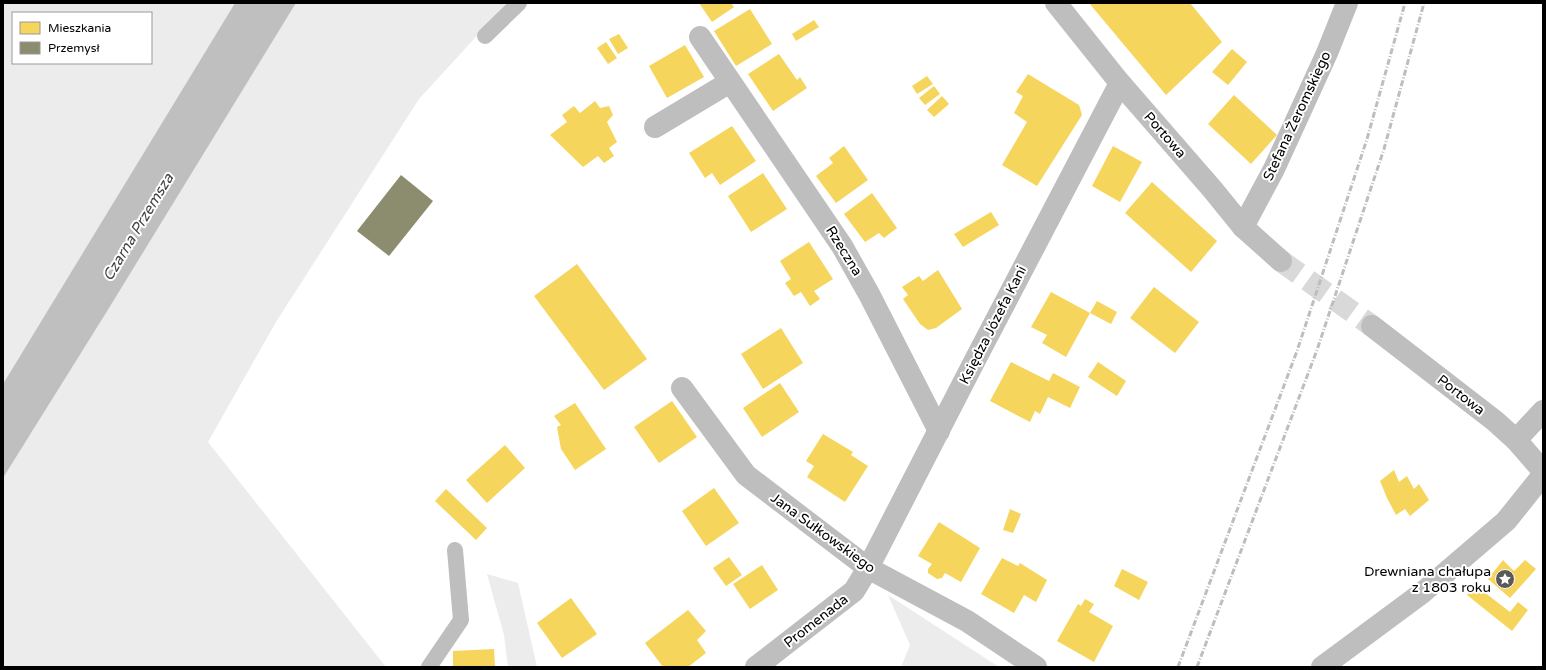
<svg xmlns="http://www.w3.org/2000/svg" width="1546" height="670" font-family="'Varela Round',sans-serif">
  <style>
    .green { fill: #ececec; fill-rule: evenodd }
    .water { fill: #bfbfbf }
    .homes { fill: #f6d55c }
    .industry { fill: #8c8c6e }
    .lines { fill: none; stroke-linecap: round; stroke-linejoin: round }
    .minor-tunnel { stroke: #d9d9d9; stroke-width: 22; stroke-dasharray: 22 11; stroke-linecap: butt }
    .service { stroke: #bebebe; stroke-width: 16 }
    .minor { stroke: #bebebe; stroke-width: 22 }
    .rail { stroke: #bebebe; stroke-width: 3; stroke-dasharray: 6 2 1 2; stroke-linecap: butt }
    .labels { text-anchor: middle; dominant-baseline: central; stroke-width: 4; stroke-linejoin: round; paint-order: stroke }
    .street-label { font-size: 14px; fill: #000; stroke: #fff }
    .poi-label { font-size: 14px; fill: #000; stroke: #fff; text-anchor: end }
    .water-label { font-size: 15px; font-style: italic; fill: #444; stroke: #fff }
  </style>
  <rect width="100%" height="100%" fill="#fff"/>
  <g class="green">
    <path d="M3,3h232l-232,381zM13,13h138v50h-138z"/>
    <path d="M296,3h211l-88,96 -143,223 -68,120 178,225h-383v-189l103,-165z"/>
    <path d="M487,574l31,9 19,84h-29l-4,-32z"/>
    <path d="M888,595l111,72h-98l9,-22z"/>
  </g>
  <path class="water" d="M235,3h61l-190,310 -103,165v-94z"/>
  <g class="homes">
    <path d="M699,3h32l3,4 -22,15z"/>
    <path d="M1089,3h101l32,39 -56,53z"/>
    <path d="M750,9l22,35 -36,22 -22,-35z"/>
    <path d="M814,20l5,7 -23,14 -4,-7z"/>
    <path d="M619,34l9,14 -10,6 -9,-15z"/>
    <path d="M606,42l11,16 -9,6 -11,-16z"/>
    <path d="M685,45l19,32 -37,21 -18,-32z"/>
    <path d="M1232,49l15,13 -19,23 -16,-13z"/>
    <path d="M779,54l18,26 3,-3 7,11 -34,23 -25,-37z"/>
    <path d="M1028,74l51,31 3,10 -45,71 -35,-21 25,-43 -13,-9 9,-17 -7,-4z"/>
    <path d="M927,76l6,8 -16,10 -5,-8z"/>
    <path d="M934,86l6,8 -15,11 -6,-7z"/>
    <path d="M1234,95l43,40 -26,29 -43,-40z"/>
    <path d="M942,96l7,8 -15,13 -7,-7z"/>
    <path d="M595,101l5,7 9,-2 4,9 -6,7 10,20 -8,6 5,8 -10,7 -6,-7 -15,11 -33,-32 17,-13 -5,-7 12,-9 6,7z"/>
    <path d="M732,126l24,35 -36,24 -8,-12 -7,5 -16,-25z"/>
    <path d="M844,146l24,34 -32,23 -20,-27 17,-13 -4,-5z"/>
    <path d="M1113,146l29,16 -22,40 -28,-16z"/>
    <path d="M763,173l24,36 -36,23 -23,-36z"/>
    <path d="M1152,182l65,59 -26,31 -66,-59z"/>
    <path d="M872,193l25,35 -13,10 -5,-5 -14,9 -21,-28z"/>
    <path d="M991,212l8,13 -36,22 -9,-13z"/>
    <path d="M809,242l24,37 -19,12 6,8 -10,7 -9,-14 -7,4 -9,-13 6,-4 -11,-18z"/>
    <path d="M577,264l70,95 -43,31 -70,-94z"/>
    <path d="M938,270l24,39 -26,19 -8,2 -8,-6 -17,-25 5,-4 -6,-8 17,-11 4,5z"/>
    <path d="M1154,287l45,35 -24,31 -45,-35z"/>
    <path d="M1051,292l39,21 7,-12 20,11 -6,12 -21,-11 -24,44 -24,-14 5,-8 -16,-8z"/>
    <path d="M781,328l22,35 -40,26 -22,-35z"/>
    <path d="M1011,362l38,19 4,-8 27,14 -10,21 -22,-11 -8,17 -5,-3 -5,11 -40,-21z"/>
    <path d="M1098,362l28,19 -9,15 -29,-19z"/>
    <path d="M780,383l19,29 -37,25 -19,-29z"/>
    <path d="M672,401l25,36 -38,26 -25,-36z"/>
    <path d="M575,403l31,46 -31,21 -14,-21 -4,-22 4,-2 -7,-9z"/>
    <path d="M823,434l30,18 -2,3 17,11 -23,36 -38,-25 7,-11 -8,-5z"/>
    <path d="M505,445l20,23 -38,35 -21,-23z"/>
    <path d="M1394,470l5,12 8,-6 7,13 5,-5 10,16 -19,16 -5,-7 -9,6 -9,-17 -7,-17z"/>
    <path d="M714,488l25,35 -33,23 -24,-35z"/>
    <path d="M446,489l41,39 -11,12 -41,-39z"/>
    <path d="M1010,509l11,5 -8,19 -10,-3z"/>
    <path d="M939,522l41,26 -19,34 -16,-9 -3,5 -5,1 -9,-6v-4l4,-5 -14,-8z"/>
    <path d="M729,557l13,18 -16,11 -13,-18z"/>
    <path d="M1002,558l16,8 2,-3 27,17 -11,22 -12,-7 -10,18 -33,-19z"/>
    <path d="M1503,560l11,11 11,-11 11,9 -26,29 -22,-19z"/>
    <path d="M762,565l16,25 -28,19 -17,-25z"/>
    <path d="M1122,569l26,13 -9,18 -25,-14z"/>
    <path d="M1475,585l35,27 8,-10 10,8 -16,21 -45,-36z"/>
    <path d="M571,598l26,36 -35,24 -25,-35z"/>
    <path d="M1085,599l9,5 -5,8 24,14 -19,36 -37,-21 21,-37 3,2z"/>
    <path d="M688,610l18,21 -9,9 9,13 -18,14h-25l-18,-24z"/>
    <path d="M494,649l1,18h-42v-16z"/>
  </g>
  <path class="industry" d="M401,175l32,26 -44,55 -32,-25z"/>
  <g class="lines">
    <path class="minor-tunnel" d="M1281,261l91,65"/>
    <g class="service">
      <path d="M485,36l34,-33"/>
      <path d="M429,667l32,-47 -6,-70"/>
    </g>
    <g class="minor">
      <path d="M1056,3l64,80 93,107 30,37 38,34"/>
      <path d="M700,37l142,209 27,48 70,137"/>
      <path d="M655,127l75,-45"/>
      <path d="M1243,227l31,-58 53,-116 20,-50"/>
      <path d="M1372,326l123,95 21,19 27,31"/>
      <path d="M682,388l64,87 122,93 99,53 69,46"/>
      <path d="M1516,440l27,-29"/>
      <path d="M756,667l98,-76 14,-23 106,-206 146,-279"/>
      <path d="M1322,667l100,-74 84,-72 37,-46"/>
    </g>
    <g class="rail">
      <path d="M1178,667l119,-316 70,-212 38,-136"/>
      <path d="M1197,667l120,-317 67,-201 40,-146"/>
    </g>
  </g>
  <defs>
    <symbol id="sight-disc" viewBox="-11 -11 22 22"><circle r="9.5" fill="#595959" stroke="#fff"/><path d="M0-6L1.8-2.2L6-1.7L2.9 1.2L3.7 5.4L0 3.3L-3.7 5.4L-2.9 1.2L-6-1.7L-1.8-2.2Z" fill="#fff"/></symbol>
  </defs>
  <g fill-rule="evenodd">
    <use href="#sight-disc" x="1494" y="568" width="22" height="22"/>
  </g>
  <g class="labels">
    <g class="street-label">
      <text transform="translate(1297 116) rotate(-65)">Stefana Żeromskiego</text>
      <text transform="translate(1165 135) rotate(49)">Portowa</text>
      <text transform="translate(844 251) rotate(58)">Rzeczna</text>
      <text transform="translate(993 325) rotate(-63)">Księdza Józefa Kani</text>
      <text transform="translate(1461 395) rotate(38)">Portowa</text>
      <text transform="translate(823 533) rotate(36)">Jana Sułkowskiego</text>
      <text transform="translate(816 621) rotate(-38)">Promenada</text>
    </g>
    <g class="poi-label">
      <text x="1491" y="571">Drewniana chałupa<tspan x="1491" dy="16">z 1803 roku</tspan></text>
    </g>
    <g class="water-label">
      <text transform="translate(138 227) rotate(-59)">Czarna Przemsza</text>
    </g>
  </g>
  <rect width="1546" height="670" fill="none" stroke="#000000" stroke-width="8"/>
  <rect x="12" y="12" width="140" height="52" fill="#ffffff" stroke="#999999"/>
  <rect x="20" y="22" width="20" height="12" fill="#f6d55c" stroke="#999999"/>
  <text x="48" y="32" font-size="12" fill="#000000">Mieszkania</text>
  <rect x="20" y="42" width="20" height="12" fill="#8c8c6e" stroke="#999999"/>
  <text x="48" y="52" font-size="12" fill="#000000">Przemysł</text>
</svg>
